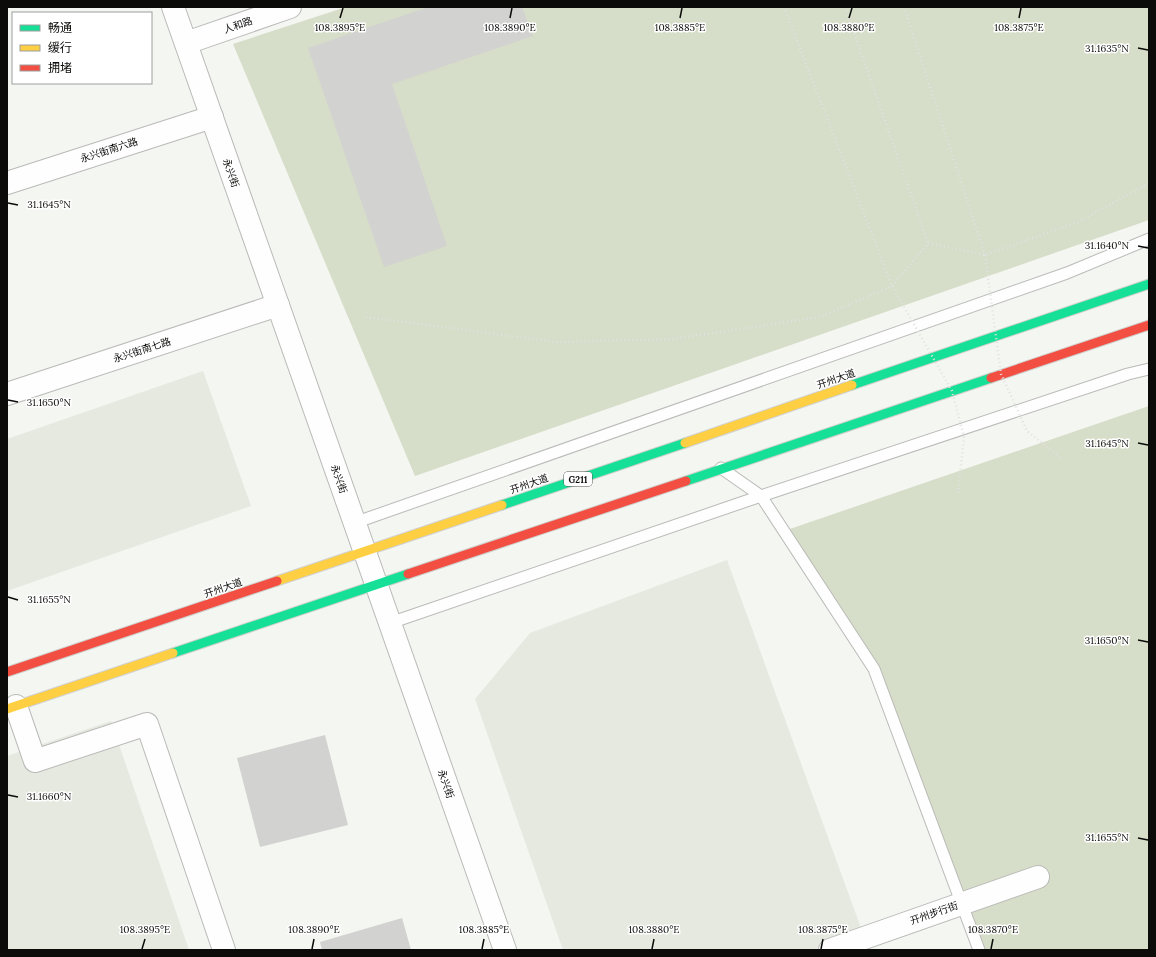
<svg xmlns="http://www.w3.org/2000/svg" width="1156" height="957" font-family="Lora,'Noto Sans SC',serif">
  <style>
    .built { fill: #e5e9df }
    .green { fill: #d6ddc8 }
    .building { fill: #d2d3d0 }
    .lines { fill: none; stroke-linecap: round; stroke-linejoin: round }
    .lane-casing { stroke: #babbb8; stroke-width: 13 }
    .street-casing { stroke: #babbb8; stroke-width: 24 }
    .fast-casing { stroke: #cfd0ce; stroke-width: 11 }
    .slow-casing { stroke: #cfd0ce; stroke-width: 11 }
    .jam-casing { stroke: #cfd0ce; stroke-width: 11 }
    .path { stroke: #e1e2e1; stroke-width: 2.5; stroke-dasharray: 1 3; stroke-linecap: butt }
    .lane { stroke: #fdfefd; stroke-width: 11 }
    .street { stroke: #fdfefd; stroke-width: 22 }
    .fast { stroke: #16e098; stroke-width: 9 }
    .slow { stroke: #ffcf43; stroke-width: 9 }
    .jam { stroke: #f24e42; stroke-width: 9 }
    .path-bridge { stroke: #e1e2e1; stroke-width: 2.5; stroke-dasharray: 1 3; stroke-linecap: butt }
    .ticks { fill: none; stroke: #0b0c0a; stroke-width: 1.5 }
    .labels { text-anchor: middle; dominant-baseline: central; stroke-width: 3; stroke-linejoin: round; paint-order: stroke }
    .shield { fill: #fff; stroke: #545554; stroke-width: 1 }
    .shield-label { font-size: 9px; font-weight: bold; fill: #0b0c0a }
    .street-label { font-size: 10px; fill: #0b0c0a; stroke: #fff }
    .ticks-label { font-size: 10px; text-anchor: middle; fill: #0b0c0a; stroke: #fff; stroke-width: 3; stroke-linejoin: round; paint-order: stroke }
  </style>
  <rect width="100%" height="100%" fill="#f4f6f1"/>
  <g class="built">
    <path d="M203,371l48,135 -244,85v-152z"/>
    <path d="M727,560l142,390h-306l-88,-251 55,-66z"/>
    <path d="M111,721l78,229h-182v-194z"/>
  </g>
  <g class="green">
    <path d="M346,7h803v213l-734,256 -182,-432z"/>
    <path d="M1149,406v544h-170l-105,-281 -90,-138z"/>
  </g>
  <g class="building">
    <path d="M428,7h94l11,29 -141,48 55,162 -63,21 -76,-219z"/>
    <path d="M325,735l23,90 -88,22 -23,-89z"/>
    <path d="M402,918l9,32h-89l-2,-8z"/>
  </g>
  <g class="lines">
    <defs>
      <g id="lane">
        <path d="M721,468l40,28 113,173 105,281"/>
        <path d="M354,523l713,-250 82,-34"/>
        <path d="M390,623l371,-127 367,-122 21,-5"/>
      </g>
      <g id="street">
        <path d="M173,7l332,943"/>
        <path d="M186,43l104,-36"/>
        <path d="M7,183l205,-66"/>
        <path d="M7,394l271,-89"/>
        <path d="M16,706l19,55 112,-37 77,226"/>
        <path d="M830,950l208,-73"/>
      </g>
      <g id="fast">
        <path d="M852,385l297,-101"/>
        <path d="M686,481l305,-103"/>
        <path d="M502,505l183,-62"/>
        <path d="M173,653l235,-79"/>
      </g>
      <g id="slow">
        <path d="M685,443l167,-58"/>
        <path d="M277,581l225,-76"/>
        <path d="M7,709l166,-56"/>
      </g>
      <g id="jam">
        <path d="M991,378l158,-53"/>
        <path d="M408,574l278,-93"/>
        <path d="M7,672l270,-91"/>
      </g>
    </defs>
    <use href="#lane" class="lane-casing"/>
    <use href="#street" class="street-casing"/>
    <use href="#fast" class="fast-casing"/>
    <use href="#slow" class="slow-casing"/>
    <use href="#jam" class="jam-casing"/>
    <g class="path">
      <path d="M784,7l108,279"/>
      <path d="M845,7l83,236"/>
      <path d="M904,7l81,248"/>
      <path d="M366,317l191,25 116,-3 147,-22 72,-31 36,-43 57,12 93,-33 71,-39"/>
    </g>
    <use href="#lane" class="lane"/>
    <use href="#street" class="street"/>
    <use href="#fast" class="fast"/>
    <use href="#slow" class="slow"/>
    <use href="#jam" class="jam"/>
    <g class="path-bridge">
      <path d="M985,255l16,119 26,57 34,27"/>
      <path d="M892,286l60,105 12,46 -6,56"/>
    </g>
  </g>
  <path class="ticks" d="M340,18l3,-10M510,18l2,-10M680,18l2,-10M849,18l3,-10M1019,18l2,-10M1138,48l10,2M8,203l10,2M1138,246l10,2M8,400l10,2M1138,443l10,2M8,597l10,3M1138,640l10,2M8,795l10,2M1138,838l10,2M142,949l3,-10M312,949l2,-10M482,949l2,-10M652,949l2,-10M821,949l2,-10M991,949l2,-10"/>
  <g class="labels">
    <rect class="shield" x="564" y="472" width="28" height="14" rx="3"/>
    <g class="shield-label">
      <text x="578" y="479">G211</text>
    </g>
    <g class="street-label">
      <text transform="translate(238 25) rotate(-19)">人和路</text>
      <text transform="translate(109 150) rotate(-18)">永兴街南六路</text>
      <text transform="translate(231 173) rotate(71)">永兴街</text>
      <text transform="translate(142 350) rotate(-18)">永兴街南七路</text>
      <text transform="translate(836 379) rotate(-19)">开州大道</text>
      <text transform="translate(339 479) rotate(71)">永兴街</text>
      <text transform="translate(529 484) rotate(-19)">开州大道</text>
      <text transform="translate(223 588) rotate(-19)">开州大道</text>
      <text transform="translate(446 784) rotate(71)">永兴街</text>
      <text transform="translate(934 913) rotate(-19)">开州步行街</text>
    </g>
  </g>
  <g class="ticks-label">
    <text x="340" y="31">108.3895°E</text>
    <text x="510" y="31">108.3890°E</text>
    <text x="680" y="31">108.3885°E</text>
    <text x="849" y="31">108.3880°E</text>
    <text x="1019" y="31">108.3875°E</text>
    <text x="1107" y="52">31.1635°N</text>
    <text x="49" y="208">31.1645°N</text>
    <text x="1107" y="249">31.1640°N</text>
    <text x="49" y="406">31.1650°N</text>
    <text x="1107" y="447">31.1645°N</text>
    <text x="49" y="603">31.1655°N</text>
    <text x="1107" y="644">31.1650°N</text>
    <text x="49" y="800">31.1660°N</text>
    <text x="1107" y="841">31.1655°N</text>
    <text x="145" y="933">108.3895°E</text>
    <text x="314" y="933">108.3890°E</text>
    <text x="484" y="933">108.3885°E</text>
    <text x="654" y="933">108.3880°E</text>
    <text x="823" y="933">108.3875°E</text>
    <text x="993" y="933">108.3870°E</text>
  </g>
  <rect width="1156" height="957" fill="none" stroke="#0b0c0a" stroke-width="16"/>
  <rect x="12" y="12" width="140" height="72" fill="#ffffff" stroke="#9d9e9d"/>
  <rect x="20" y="25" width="20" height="6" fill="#16e098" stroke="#9d9e9d"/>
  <text x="48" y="32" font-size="12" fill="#0b0c0a">畅通</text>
  <rect x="20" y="45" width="20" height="6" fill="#ffcf43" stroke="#9d9e9d"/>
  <text x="48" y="52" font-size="12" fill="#0b0c0a">缓行</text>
  <rect x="20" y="65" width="20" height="6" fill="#f24e42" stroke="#9d9e9d"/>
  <text x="48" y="72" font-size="12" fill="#0b0c0a">拥堵</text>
</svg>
